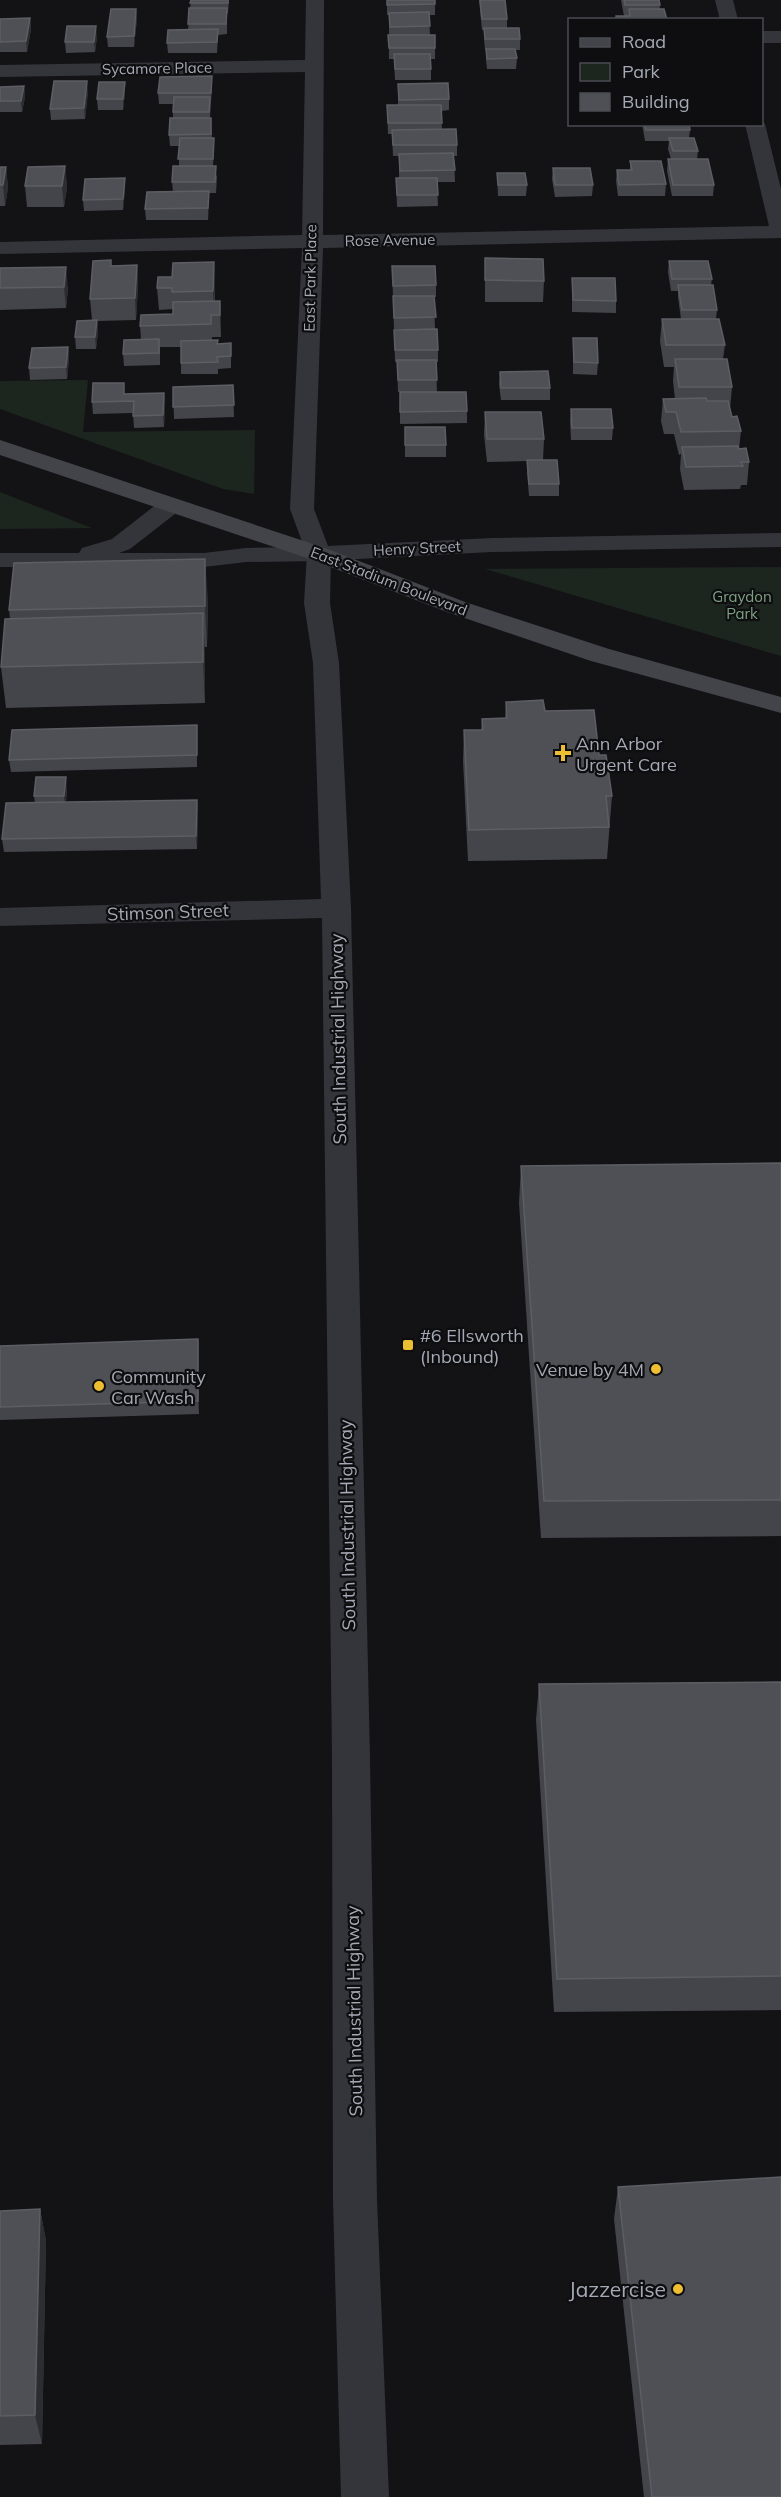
<svg xmlns="http://www.w3.org/2000/svg" width="781" height="2497" font-family="Mulish,sans-serif">
  <style>
    .green { fill: #1d251f }
    .lines { fill: none; stroke-linecap: round; stroke-linejoin: round }
    .minor { fill: #34353a; fill-rule: evenodd }
    .tertiary { fill: #34353a; fill-rule: evenodd }
    .secondary { fill: #42444a; fill-rule: evenodd }
    .wall { fill: #44454a }
    .shaded-wall { fill: #2c2d30 }
    .building { fill: #4f5056; stroke: #5c5e64; stroke-width: 1.5 }
    .poi-dot { fill: #eebe32; stroke: #0e0e10; stroke-width: 2 }
    .labels { text-anchor: middle; dominant-baseline: central; stroke-width: 4.5; stroke-linejoin: round; paint-order: stroke }
    .far-street-label { font-size: 15px; fill: #a5a9b5; stroke: #0e0e10 }
    .far-park-label { font-size: 15px; fill: #7ca081; stroke: #0e0e10 }
    .poi-label { font-size: 18px; fill: #a5a9b5; stroke: #0e0e10; text-anchor: start }
    .street-label { font-size: 18px; fill: #a5a9b5; stroke: #0e0e10 }
    .near-poi-label { font-size: 21px; fill: #a5a9b5; stroke: #0e0e10; text-anchor: end }
  </style>
  <rect width="100%" height="100%" fill="#131315"/>
  <g class="green">
    <path d="M88,380l-5,52 172,-2 -1,64 -31,-5 -223,-80v-28z"/>
    <path d="M0,492l92,36 -92,1z"/>
    <path d="M781,567v89l-296,-87z"/>
  </g>
  <g class="lines">
    <g class="minor">
      <path d="M306,0h18l-1,235 446,-9 -24,-102h17v-4l3,4 16,65v49l-458,10 -9,261 14,37 164,-8 289,-5v14l-289,5 -173,9 -73,1 -42,5h-204v-14h79l3,-5 30,-9 50,-39 9,-2 9,2 3,5 -3,5 -50,39 -11,4h85l42,-5 58,-1 -14,-38 12,-261 -302,6v-12l302,-7 3,-163 -305,5v-12l305,-5z"/>
      <path d="M715,0h18l5,20h-18z"/>
      <rect x="762" y="31" width="19" height="12"/>
    </g>
    <path class="tertiary" d="M319,547l9,2 3,5 -1,49 9,60 12,245 19,850 7,442 12,297h-48l-8,-297 -1,-442 -10,-840 -322,8v-18l321,-9 -8,-236 -9,-60 3,-49 3,-5z"/>
    <path class="secondary" d="M0,440l328,109 137,53 144,47 172,48v16l-190,-52 -144,-49 -137,-53 -310,-104z"/>
  </g>
  <g class="wall">
    <path d="M191,0h38l-1,13h-1v21l-9,1 -1,18h-49l-1,-10 21,-14z"/>
    <path d="M387,0l48,4v11h-6l1,20 5,13v11h-4v21h-36l-1,-21h-5v-44h-2z"/>
    <path d="M479,0h26l2,19v9l13,11v11h-5l2,8 -1,11h-29l-1,-9v-10h-1l-1,-11v-9h-2z"/>
    <path d="M621,0h38l1,9 7,11h-51v-4h8z"/>
    <path d="M136,9l1,10 -3,28h-26l-1,-10z"/>
    <path d="M30,18l1,11 -4,23h-27v-33z"/>
    <path d="M97,37l-2,15 -29,1 -1,-11z"/>
    <path d="M398,84l51,15v11l-8,1 1,19 15,15v11h-3l1,26h-18l1,24 -41,1 -1,-29h3v-22h-6l-1,-22h-4l-1,-29h11z"/>
    <path d="M24,86l1,11 -3,15h-22v-25z"/>
    <path d="M212,87l-2,31h1l1,20 2,11 -1,17 4,11 -1,16h-7l-1,27h-62l-1,-11 28,-17 -1,-10 7,-16v-20h-9l-1,-11 4,-17v-14h-14l-1,-11z"/>
    <path d="M88,92l-3,27 -34,1 -1,-11z"/>
    <path d="M125,93l-2,17h-25l-1,-11z"/>
    <path d="M642,124h47l1,6 -1,8 9,13 -1,8 17,26 -1,11h-41l-5,-25 1,-12h3l-3,-10 1,-8h-24z"/>
    <path d="M630,161l36,23 -1,12h-47l-2,-15 1,-11h13z"/>
    <path d="M65,166l2,21 -3,20h-37l-2,-21z"/>
    <path d="M0,167h6l2,21 -3,18h-5z"/>
    <path d="M553,168l40,17 -1,11 -37,1 -3,-18z"/>
    <path d="M497,173l30,12 -1,11h-28z"/>
    <path d="M125,189l-2,21 -39,1 -1,-11z"/>
    <path d="M485,258l59,23 -1,21h-58z"/>
    <path d="M669,261l43,18 -1,6 6,25 -1,9 9,26 -2,14 9,28 -2,22 2,8 9,14 -2,18 10,13 -2,23h-6l-1,4 -56,1 -4,-21 1,-15 -2,1 -5,-21h-10l-3,-13 2,-22h12l-2,-18 1,-14h-10l-4,-26 2,-22h19l-3,-22v-6h-7l-3,-19z"/>
    <path d="M214,262l1,39h5l1,36h-9v3l6,4 13,-1v25l-13,1v5h-37v-27h-21v18l-36,1 -1,-12 18,-15 -1,-13 33,-12v-5l-14,1 -2,-22 15,-11z"/>
    <path d="M137,265l1,22 -2,33 -39,1 1,11 -2,17h-20l-1,-12 17,-17 -2,-21 22,-33z"/>
    <path d="M392,266l44,19v12h-2l1,32h-41z"/>
    <path d="M0,268l68,20 -2,20 -66,2z"/>
    <path d="M572,278l44,23v12l-44,-1z"/>
    <path d="M394,330l44,20v12h-2l1,30h-39l-1,-30h-2z"/>
    <path d="M573,338l25,25 -1,12 -24,-1z"/>
    <path d="M68,347l1,12 -2,20 -37,1 -1,-12z"/>
    <path d="M500,372l50,16v12h-49l-2,-16z"/>
    <path d="M233,385l1,32 -60,2 -1,-32z"/>
    <path d="M400,392l67,19v12l-67,1z"/>
    <path d="M164,393l1,12 -1,22 -30,1 -1,-15 -40,1 -1,-12z"/>
    <path d="M571,409l42,19 -1,12h-41l-1,-19z"/>
    <path d="M485,412l59,27 -1,21 16,24v12h-30l-2,-24v-11l-40,1 -3,-27z"/>
    <path d="M405,427l41,18v12h-41z"/>
    <path d="M208,600l-1,47h-3l1,56 -199,5 -5,-41 9,-48 -1,-9z"/>
    <path d="M506,702l39,9 54,44 13,41 -5,63 -139,2 -5,-100 1,-31h17l1,-11 23,-1z"/>
    <path d="M197,725v42l-186,5 -2,-12z"/>
    <path d="M67,789l-1,13 131,-2 1,13 -1,36 -193,3 -2,-13 33,-36 -1,-7z"/>
    <path d="M781,1163v373l-240,2 -22,-335 2,-37z"/>
    <path d="M198,1339l1,13v62l-199,6v-74z"/>
    <path d="M781,1682v328l-227,2 -18,-292 3,-36z"/>
    <path d="M618,2187l163,310h-137l-30,-278z"/>
    <path d="M40,2209l6,32 -4,203 -42,1v-234z"/>
  </g>
  <g class="shaded-wall">
    <path d="M136,9l1,10 -3,28v-11z"/>
    <path d="M30,18l1,11 -4,23 -1,-11z"/>
    <path d="M96,26l1,11 -2,15 -1,-10z"/>
    <path d="M87,81l1,11 -3,27 -1,-11z"/>
    <path d="M125,82v11l-2,17v-11z"/>
    <path d="M24,86l1,11 -3,15 -1,-11z"/>
    <path d="M65,166l2,21 -3,20 -2,-21z"/>
    <path d="M6,167l2,21 -3,18 -2,-21z"/>
    <path d="M125,178v11l-2,21v-11z"/>
    <path d="M209,191v12l-1,17v-12z"/>
    <path d="M214,262l1,21 -1,29 -1,-21z"/>
    <path d="M137,265l1,22 -2,33 -1,-22z"/>
    <path d="M66,267l2,21 -2,20 -2,-21z"/>
    <path d="M97,320l1,12 -2,17 -1,-12z"/>
    <path d="M68,347l1,12 -2,20 -1,-12z"/>
    <path d="M164,393l1,12 -1,22 -1,-12z"/>
    <path d="M205,559l3,41 -1,47 -2,-41z"/>
    <path d="M203,613l2,41v49l-2,-41z"/>
    <path d="M66,777l1,12 -2,19 -1,-12z"/>
    <path d="M197,800l1,13 -1,36 -1,-13z"/>
    <path d="M198,1339l1,13v62l-1,-13z"/>
    <path d="M40,2209l6,32 -4,203 -7,-29z"/>
  </g>
  <g class="building">
    <path d="M191,0h37v3h-38z"/>
    <path d="M387,0h48v4l-48,1z"/>
    <path d="M480,0h25l2,19h-25z"/>
    <path d="M624,0h35l1,5h-35z"/>
    <path d="M189,8h38l-1,16h-38z"/>
    <path d="M111,9h25l-2,27 -27,1z"/>
    <path d="M629,9h35l3,11h-51v-4h14z"/>
    <path d="M429,12l1,14 -40,1 -1,-14z"/>
    <path d="M30,18l-4,23 -26,1v-23z"/>
    <path d="M67,26h29l-2,16h-29z"/>
    <path d="M484,28h35l1,11h-35z"/>
    <path d="M218,29l-1,13 -50,1 1,-13z"/>
    <path d="M388,35h47v13h-46z"/>
    <path d="M486,49h29l2,9 -30,1z"/>
    <path d="M394,54h36l1,15h-36z"/>
    <path d="M212,76l-1,17h-53l2,-16z"/>
    <path d="M54,81h33l-3,27 -34,1z"/>
    <path d="M99,82h26l-2,17h-26z"/>
    <path d="M448,83l1,16 -50,1 -1,-16z"/>
    <path d="M24,86l-3,15h-21v-14z"/>
    <path d="M174,97h36l-1,15h-36z"/>
    <path d="M387,105h54l1,18h-54z"/>
    <path d="M170,118h41v16l-42,1z"/>
    <path d="M644,124h45l1,6h-44z"/>
    <path d="M456,129l1,16h-64l-1,-15z"/>
    <path d="M180,138h34l-1,21h-35z"/>
    <path d="M669,138h25l4,13h-25z"/>
    <path d="M453,153l2,17 -55,1 -1,-17z"/>
    <path d="M668,159h40l6,26h-41z"/>
    <path d="M630,161h31l5,23 -47,1 -2,-15h15z"/>
    <path d="M65,166l-3,20h-37l3,-19z"/>
    <path d="M173,166h43l-1,16h-43z"/>
    <path d="M0,167h6l-3,18h-3z"/>
    <path d="M553,168h37l3,17h-38z"/>
    <path d="M497,173h28l2,12h-29z"/>
    <path d="M125,178l-2,21 -40,1 2,-21z"/>
    <path d="M396,178h41l1,17h-41z"/>
    <path d="M209,191l-1,17 -63,1 2,-17z"/>
    <path d="M485,258l58,1 1,22 -59,-1z"/>
    <path d="M111,260v6l26,-1 -2,33 -45,1 3,-38z"/>
    <path d="M669,261h39l4,18h-40z"/>
    <path d="M214,262l-1,29 -41,1v-4h-15l1,-11h14l1,-14z"/>
    <path d="M392,266h43l1,19 -43,1z"/>
    <path d="M66,267l-2,20 -64,1v-20z"/>
    <path d="M572,278h43l1,23 -43,-1z"/>
    <path d="M678,285h35l4,25h-35z"/>
    <path d="M393,296h41l2,21 -42,1z"/>
    <path d="M220,301v14h-9v9l-71,2 1,-11 32,-1v-12z"/>
    <path d="M662,319h57l6,26h-59z"/>
    <path d="M97,320l-2,17h-20l2,-16z"/>
    <path d="M437,329l1,21h-43l-1,-20z"/>
    <path d="M573,338h24l1,25 -24,-1z"/>
    <path d="M159,339v14l-36,1 1,-14z"/>
    <path d="M218,340l-1,4 14,-1v13l-14,1 1,5 -37,1v-22z"/>
    <path d="M68,347l-2,20 -37,1 3,-20z"/>
    <path d="M675,359h52l5,28h-53z"/>
    <path d="M397,360h39l1,20h-39z"/>
    <path d="M548,371l2,17h-49l-1,-16z"/>
    <path d="M93,383h31v11l40,-1 -1,22 -30,1 1,-15 -42,1z"/>
    <path d="M233,385l1,20 -61,2v-20z"/>
    <path d="M400,392h66l1,19 -67,1z"/>
    <path d="M706,398l1,3h21l4,16 5,-1 4,15 -60,1 -5,-20h-10l-3,-13z"/>
    <path d="M571,409h40l2,19h-41z"/>
    <path d="M485,412h56l3,27h-57z"/>
    <path d="M405,427h40l1,18h-41z"/>
    <path d="M738,446l1,3 7,-1 3,14h-8l2,4 -57,1 -4,-20z"/>
    <path d="M527,460h30l2,24h-30z"/>
    <path d="M205,559v47l-196,4 5,-47z"/>
    <path d="M203,613v49l-202,5 4,-48z"/>
    <path d="M543,700l2,11 49,-1 5,45h7l6,41h-6l3,31 -140,3 -5,-100h19l-1,-11 25,-1 -1,-16z"/>
    <path d="M197,725v30l-188,5 3,-30z"/>
    <path d="M36,777h30l-2,19h-30z"/>
    <path d="M197,800l-1,36 -194,3 4,-36z"/>
    <path d="M781,1163v337l-237,1 -23,-335z"/>
    <path d="M198,1339v62l-198,6v-61z"/>
    <path d="M781,1682v294l-224,3 -18,-295z"/>
    <path d="M781,2177v320h-129l-34,-310z"/>
    <path d="M40,2209l-5,206 -35,1v-205z"/>
  </g>
  <g class="poi-dot">
    <path d="M560 744h6v6h6v6h-6v6h-6v-6h-6v-6h6z"/>
    <rect x="402" y="1339" width="12" height="12" rx="3"/>
    <circle cx="656" cy="1369" r="6"/>
    <circle cx="99" cy="1386" r="6"/>
    <circle cx="678" cy="2289" r="6"/>
  </g>
  <g class="labels">
    <g class="far-street-label">
      <text transform="translate(157 68) rotate(-1)">Sycamore Place</text>
      <text transform="translate(390 240) rotate(-1)">Rose Avenue</text>
      <text transform="translate(310 278) rotate(-89)">East Park Place</text>
      <text transform="translate(417 548) rotate(-3)">Henry Street</text>
      <text transform="translate(389 581) rotate(21)">East Stadium Boulevard</text>
    </g>
    <g class="far-park-label">
      <text x="742" y="596">Graydon<tspan x="742" dy="17">Park</tspan></text>
    </g>
    <g class="poi-label">
      <text x="576" y="743">Ann Arbor<tspan x="576" dy="21">Urgent Care</tspan></text>
      <text x="420" y="1335">#6 Ellsworth<tspan x="420" dy="21">(Inbound)</tspan></text>
      <text x="644" y="1369" text-anchor="end">Venue by 4M</text>
      <text x="111" y="1376">Community<tspan x="111" dy="21">Car Wash</tspan></text>
    </g>
    <g class="street-label">
      <text transform="translate(168 912) rotate(-2)">Stimson Street</text>
      <text transform="translate(338 1039) rotate(-91)">South Industrial Highway</text>
      <text transform="translate(347 1525) rotate(-91)">South Industrial Highway</text>
      <text transform="translate(354 2011) rotate(-91)">South Industrial Highway</text>
    </g>
    <g class="near-poi-label">
      <text x="666" y="2289">Jazzercise</text>
    </g>
  </g>
  <rect x="568" y="18" width="195" height="108" fill="#0e0e10" stroke="#4a4c52" stroke-width="1.5"/>
  <rect x="580" y="38" width="30" height="9" fill="#42444a" stroke="#4a4c52" stroke-width="1.5"/>
  <text x="622" y="48" font-size="18" fill="#a5a9b5">Road</text>
  <rect x="580" y="63" width="30" height="18" fill="#1d251f" stroke="#4a4c52" stroke-width="1.5"/>
  <text x="622" y="78" font-size="18" fill="#a5a9b5">Park</text>
  <rect x="580" y="93" width="30" height="18" fill="#4f5056" stroke="#4a4c52" stroke-width="1.5"/>
  <text x="622" y="108" font-size="18" fill="#a5a9b5">Building</text>
</svg>
